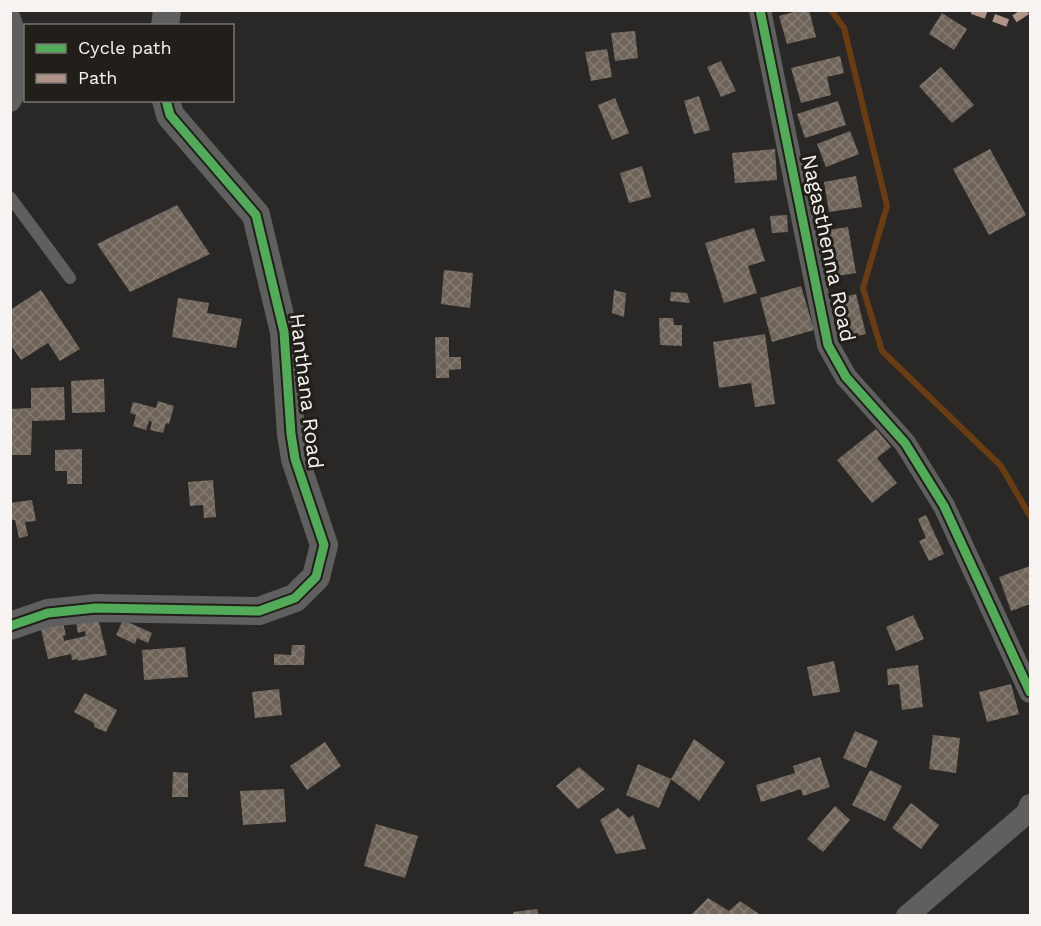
<svg xmlns="http://www.w3.org/2000/svg" width="1041" height="926" font-family="'Work Sans',sans-serif">
  <style>
    .lines { fill: none; stroke-linecap: round; stroke-linejoin: round }
    .stream { stroke: #693d11; stroke-width: 6 }
    .building { fill: url(#building-cross-hatch) }
    .service { stroke: #605f5f; stroke-width: 12 }
    .minor { stroke: #605f5f; stroke-width: 22 }
    .tertiary { stroke: #605f5f; stroke-width: 28 }
    .quiet { stroke: #af9288; stroke-width: 8; stroke-dasharray: 15 8; stroke-linecap: butt }
    .cycleway-casing { stroke: #221e1a; stroke-width: 13 }
    .cycleway { stroke: #51ab58; stroke-width: 9 }
    .labels { text-anchor: middle; dominant-baseline: central; stroke-width: 6; stroke-linejoin: round; paint-order: stroke }
    .street-label { font-size: 21px; fill: #f6f3f0; stroke: #221e1a }
  </style>
  <defs>
    <pattern id="building-cross-hatch" width="8" height="8" patternUnits="userSpaceOnUse" patternTransform="scale(1.5)"><rect width="8" height="8" fill="#6f645a"/><path d="M0 0l8 8M0 8l8-8" fill="none" stroke="#847b72"/></pattern>
  </defs>
  <rect width="100%" height="100%" fill="#2a2826"/>
  <g class="lines">
    <path class="stream" d="M831,10l13,18 43,178 -24,82 19,63 119,115 29,50"/>
  </g>
  <g class="building">
    <path d="M801,10h8l7,27 -29,7 -8,-28z"/>
    <path d="M942,13l25,16 -13,21 -25,-16z"/>
    <path d="M635,31l3,27 -23,3 -4,-28z"/>
    <path d="M607,49l5,28 -21,4 -6,-29z"/>
    <path d="M840,56l4,17 -17,4 4,18 -30,8 -10,-35z"/>
    <path d="M721,61l15,30 -15,6 -14,-30z"/>
    <path d="M941,67l33,38 -22,18 -33,-37z"/>
    <path d="M699,96l11,34 -16,4 -10,-33z"/>
    <path d="M615,98l14,35 -17,7 -14,-35z"/>
    <path d="M838,101l8,24 -41,13 -8,-24z"/>
    <path d="M850,131l9,23 -33,13 -9,-23z"/>
    <path d="M775,149l2,31 -42,3 -3,-30z"/>
    <path d="M990,149l36,66 -37,20 -36,-66z"/>
    <path d="M642,166l9,31 -22,6 -9,-30z"/>
    <path d="M856,176l6,31 -33,5 -5,-30z"/>
    <path d="M177,205l33,49 -80,38 -33,-48z"/>
    <path d="M787,215l1,17 -16,1 -2,-17z"/>
    <path d="M848,227l8,46 -25,4 -8,-46z"/>
    <path d="M754,228l11,33 -17,5 9,27 -33,10 -19,-60z"/>
    <path d="M444,270l29,3 -3,35 -29,-4z"/>
    <path d="M801,286l13,44 -42,12 -12,-44z"/>
    <path d="M41,290l39,59 -20,12 -12,-18 -27,17 -11,-16v-34z"/>
    <path d="M614,290l12,3 -2,24 -12,-4z"/>
    <path d="M671,292l16,1 3,10 -20,-2z"/>
    <path d="M856,294l10,40 -22,5 -10,-40z"/>
    <path d="M178,298l31,5 -2,10 35,6 -6,29 -64,-11z"/>
    <path d="M659,318h14l1,7h8v21l-22,-1z"/>
    <path d="M765,334l10,70 -20,3 -4,-24 -32,5 -6,-46z"/>
    <path d="M435,337h14v20h12v12l-12,1v8h-13z"/>
    <path d="M104,379l1,33 -33,1 -1,-32z"/>
    <path d="M64,387l1,33 -33,1 -1,34h-20l-1,-46 21,-1v-20z"/>
    <path d="M158,401l16,5 -5,18 -3,-1 -3,10 -13,-3 2,-8 -3,-1 -3,9 -13,-4 3,-11 -6,-2 3,-11 23,6z"/>
    <path d="M876,429l15,18 -14,11 20,25 -25,20 -35,-43z"/>
    <path d="M82,449v35h-15v-13h-12v-21z"/>
    <path d="M213,480l3,37 -12,1 -1,-13 -13,1 -2,-24z"/>
    <path d="M32,500l4,21 -11,1 3,14 -9,2 -4,-18h-5v-17z"/>
    <path d="M926,515l18,39 -15,7 -10,-20 7,-3 -8,-19z"/>
    <path d="M1030,566v38l-19,7 -12,-34z"/>
    <path d="M913,615l11,24 -28,12 -10,-24z"/>
    <path d="M61,616l5,19 -3,1 1,5 22,-5 -1,-5 -7,2 -2,-10 22,-5 9,37 -29,6 -1,-2 -5,1 -1,-6 -23,5 -9,-38z"/>
    <path d="M123,620l29,13 -4,10 -11,-5 -2,6 -19,-9z"/>
    <path d="M292,645h13l-1,20h-30v-11l17,1z"/>
    <path d="M185,647l3,30 -44,3 -2,-30z"/>
    <path d="M834,661l6,31 -27,4 -6,-29z"/>
    <path d="M918,665l5,42 -21,3 -3,-26 -11,1 -1,-16z"/>
    <path d="M1011,684l8,30 -32,8 -8,-30z"/>
    <path d="M279,689l3,26 -27,3 -3,-26z"/>
    <path d="M85,693l32,17 -11,22 -12,-5v-4l-20,-11z"/>
    <path d="M855,731l23,10 -12,27 -23,-10z"/>
    <path d="M933,735l27,3 -4,35 -27,-4z"/>
    <path d="M694,739l31,23 -26,39 -28,-22z"/>
    <path d="M325,742l16,24 -34,24 -17,-24z"/>
    <path d="M820,757l10,30 -27,9 -2,-7 -40,13 -5,-17 39,-12 -2,-7z"/>
    <path d="M638,764l33,15 -12,29 -33,-13z"/>
    <path d="M579,767l26,22 -27,20 -22,-23z"/>
    <path d="M870,770l32,16 -17,35 -33,-16z"/>
    <path d="M173,772l15,1v24h-16z"/>
    <path d="M284,789l2,33 -43,3 -3,-34z"/>
    <path d="M911,803l28,22 -18,24 -29,-21z"/>
    <path d="M835,806l15,14 -27,32 -16,-13z"/>
    <path d="M618,808l11,10 4,-3 13,34 -30,5 -16,-34z"/>
    <path d="M376,824l42,12 -13,42 -41,-12z"/>
    <path d="M708,898l21,13 11,-10 22,15h-72z"/>
    <path d="M537,909l2,7h-25l-1,-4z"/>
  </g>
  <g class="lines">
    <path class="service" d="M10,197l60,81"/>
    <g class="minor">
      <path d="M760,10l68,335 18,32 59,66 39,63 86,186"/>
      <path d="M10,19l7,21 -3,54 -4,7"/>
      <path d="M907,916l120,-103 3,-8"/>
    </g>
    <g class="tertiary">
      <path d="M165,26l2,-16"/>
      <path d="M10,626l38,-13 48,-5 163,3 36,-13 21,-21 8,-32 -29,-86 -4,-25 -7,-102 -28,-117 -86,-100 -4,-15"/>
    </g>
    <path class="quiet" d="M972,10l36,13 20,-13"/>
    <defs>
      <g id="cycleway">
        <path d="M760,10l68,335 18,32 59,66 39,63 86,186"/>
        <path d="M10,626l38,-13 48,-5 163,3 36,-13 21,-21 8,-32 -29,-86 -4,-25 -7,-102 -28,-117 -86,-100 -4,-15"/>
      </g>
    </defs>
    <use href="#cycleway" class="cycleway-casing"/>
    <use href="#cycleway" class="cycleway"/>
  </g>
  <g class="labels">
    <g class="street-label">
      <text transform="translate(829 248) rotate(78)">Nagasthenna Road</text>
      <text transform="translate(307 391) rotate(83)">Hanthana Road</text>
    </g>
  </g>
  <rect width="1041" height="926" fill="none" stroke="#f6f3f0" stroke-width="24"/>
  <rect x="24" y="24" width="210" height="78" fill="#221e1a" stroke="#777370" stroke-width="1.5"/>
  <rect x="36" y="44" width="30" height="9" fill="#51ab58" stroke="#777370" stroke-width="1.5"/>
  <text x="78" y="54" font-size="18" fill="#f6f3f0">Cycle path</text>
  <rect x="36" y="74" width="30" height="9" fill="#af9288" stroke="#777370" stroke-width="1.5"/>
  <text x="78" y="84" font-size="18" fill="#f6f3f0">Path</text>
</svg>
